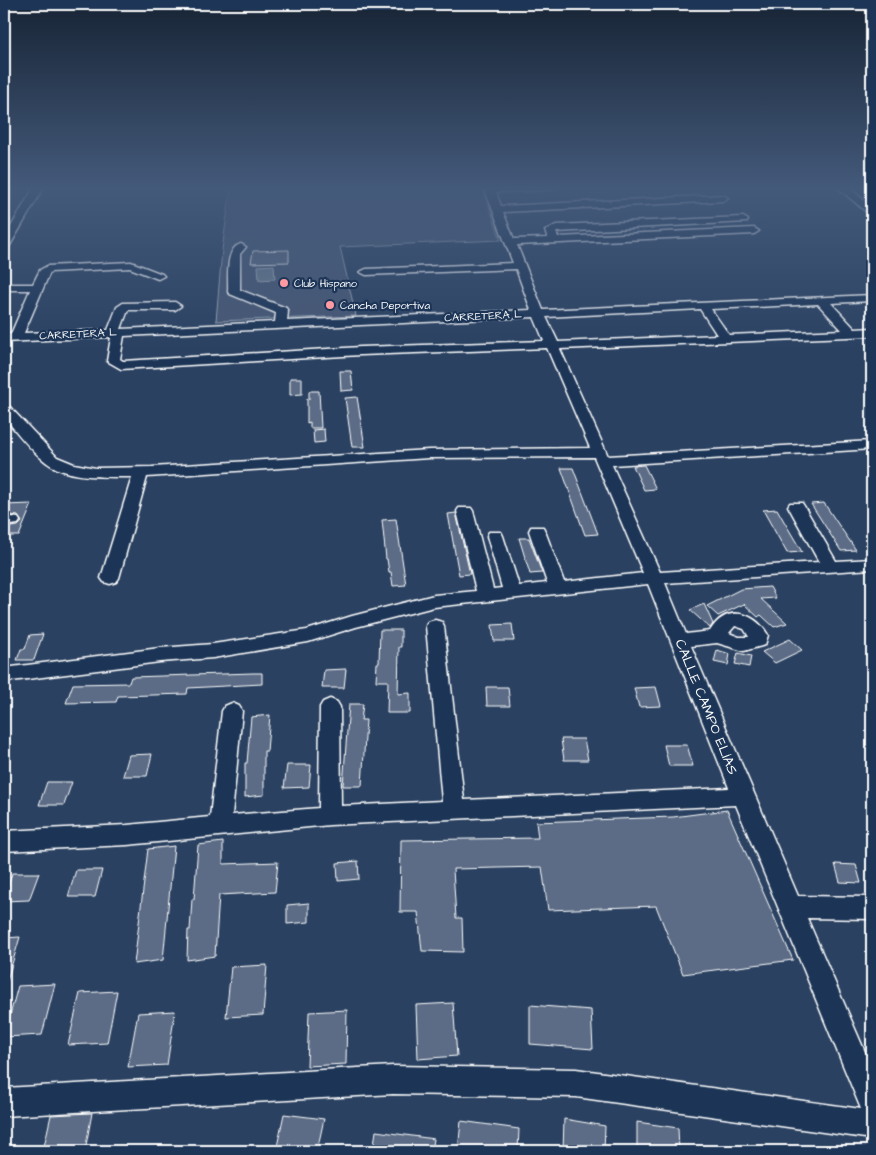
<svg xmlns="http://www.w3.org/2000/svg" width="876" height="1155" font-family="'Architects Daughter',sans-serif">
  <style>
    .green { fill: #465975; stroke: #a2acba }
    .water { fill: #6d7d92; stroke: #a7b1be }
    .building { fill: #5b6c86; stroke: #fff }
    .lines { fill: none; stroke-linecap: round; stroke-linejoin: round }
    .minor-casing { stroke: #fff; stroke-width: 3 }
    .minor { fill: #1d3557; fill-rule: evenodd }
    .poi-dot { fill: #ff9aa2; stroke: #1d3557; stroke-width: 2 }
    .labels { text-anchor: middle; dominant-baseline: central; stroke-width: 4.5; stroke-linejoin: round; paint-order: stroke }
    .far-poi-label { font-size: 11px; fill: #fff; stroke: #1d3557; text-anchor: start }
    .far-street-label { font-size: 11px; fill: #fff; stroke: #1d3557 }
    .street-label { font-size: 14px; fill: #fff; stroke: #1d3557 }
  </style>
  <rect width="100%" height="100%" fill="#2a4161"/>
  <filter id="ink" filterUnits="userSpaceOnUse"><feTurbulence type="fractalNoise" baseFrequency=".02" numOctaves="2"/><feDisplacementMap in="SourceGraphic" scale="10" xChannelSelector="R" yChannelSelector="G"/><feConvolveMatrix kernelMatrix="1 2 1 2 8 2 1 2 1" color-interpolation-filters="sRGB"/></filter>
  <g filter="url(#ink)">
    <path class="green" d="M231,187h251l19,53 -161,7 16,69 -140,5 6,-71z"/>
    <path class="water" d="M274,265l1,14 -16,1 -1,-14z"/>
    <g class="building">
      <path d="M289,250v12l-38,1 2,-12z"/>
      <path d="M340,371h11l2,19 -12,1z"/>
      <path d="M290,378h12v16l-12,1z"/>
      <path d="M309,391h10l2,37h-11v-6l-3,1v-24h2z"/>
      <path d="M357,397l8,50h-13l-7,-49z"/>
      <path d="M324,429l1,13 -11,1 -1,-13z"/>
      <path d="M644,465l12,24 -12,1 -11,-24z"/>
      <path d="M561,468h12l25,66 -13,1z"/>
      <path d="M824,503l14,21 18,26 -15,1 -30,-47z"/>
      <path d="M32,504l-13,32h-15v-8l14,-2 4,-4 -4,-6 -14,-2v-9z"/>
      <path d="M777,509l8,14 17,29 -15,1 -24,-43z"/>
      <path d="M456,513l14,61 -11,1 -11,-61z"/>
      <path d="M396,519l10,66 -13,1 -2,-14h-2l-2,-13h-1l-4,-39z"/>
      <path d="M519,538h10l13,35 -12,1z"/>
      <path d="M770,587l6,11 -15,1 26,24 -13,4 -13,-12 -3,2 -14,-13 -26,12 -11,-10 34,-17z"/>
      <path d="M704,604l9,20 -3,4 -20,-18z"/>
      <path d="M512,624l2,17h-20l-2,-16z"/>
      <path d="M380,630h21v17h-2l-1,47 12,-1v20h-23l1,-32h-12l1,-18h2z"/>
      <path d="M43,634l-9,26h-17l4,-11h4l5,-14z"/>
      <path d="M790,639l12,11 -27,13 -13,-11z"/>
      <path d="M717,650l13,4 -2,11 -14,-3z"/>
      <path d="M738,653l13,3 -2,11 -14,-3z"/>
      <path d="M346,669l-2,19h-22l2,-18z"/>
      <path d="M253,673h9v11l-74,4 -1,6 -69,2 -2,6 -50,1 7,-19 56,-1 2,-6z"/>
      <path d="M486,687h22l2,19h-23z"/>
      <path d="M656,687l5,19 -22,1 -5,-19z"/>
      <path d="M349,704h14l-2,16h5l-4,66h-19z"/>
      <path d="M270,715l-3,36h-3v44l-19,2v-34h2l4,-46z"/>
      <path d="M561,739h23l4,21h-24z"/>
      <path d="M664,745h23l6,21h-24z"/>
      <path d="M152,754l-5,22h-24l6,-21z"/>
      <path d="M287,765h24l-2,22 -25,1z"/>
      <path d="M47,782h25l-8,23h-25z"/>
      <path d="M727,810l66,150 -110,14 -27,-68 -108,4 -6,-43 -89,2 3,49h6l1,34 -41,-1 -4,-39h-18l1,-72 137,-2 -2,-16 137,-5z"/>
      <path d="M223,842v22l55,-2 -3,30 -56,3 -4,61 -28,4 1,-30h2l2,-31h2l4,-54z"/>
      <path d="M174,846l-11,114 -29,4 14,-115z"/>
      <path d="M358,861l1,18 -21,2 -1,-18z"/>
      <path d="M835,864l21,1 5,18 -21,-1z"/>
      <path d="M76,870h26l-7,27h-27z"/>
      <path d="M12,873h27l-10,27 -25,1z"/>
      <path d="M309,903v19l-22,2v-19z"/>
      <path d="M20,937l-13,44h-3v-43z"/>
      <path d="M267,965l-4,50 -37,2 5,-50z"/>
      <path d="M55,984l-13,51 -38,2 14,-51z"/>
      <path d="M117,991l-10,52 -39,2 12,-52z"/>
      <path d="M453,1003l4,53 -39,3 -2,-54z"/>
      <path d="M530,1005l61,5 2,39 -63,-5z"/>
      <path d="M347,1010l-1,54 -39,2 2,-54z"/>
      <path d="M175,1011l-8,54 -39,2 10,-54z"/>
      <path d="M92,1113l-7,38h-42l8,-36z"/>
      <path d="M284,1114l40,5 -7,32h-41z"/>
      <path d="M564,1119l41,7 -1,25h-41z"/>
      <path d="M461,1121l58,8 -1,22h-60z"/>
      <path d="M637,1122l41,6 1,23h-42z"/>
      <path d="M376,1131l58,8 -2,12h-59z"/>
    </g>
    <g class="lines">
      <defs>
        <g id="minor">
          <path d="M34,187h10l-35,60 -5,3v-11z"/>
          <path d="M484,187h72l-5,3 -55,2 5,14 222,-11 5,3 -5,3 -220,11 11,27 34,-1 -3,-7 11,-6 187,-8 5,3 -1,2 -191,10 2,5 196,-9 5,3 -5,3 -237,11 26,65 329,-15v6l-41,2 24,26 17,-1v8l-312,13 48,107 264,-15v8l-260,16 48,107 159,-10 -31,-56 2,-3h12l2,3 32,55 36,-2v10l-207,14 21,51 24,-3c16,-27 44,-20 58,4l-3,10 -21,6 -27,-8 -26,3 107,250 74,1v22l-65,-1 65,150v71l-296,-42 -183,-3 -389,22v-28l389,-22 183,3 285,40 -125,-304 -406,20 -203,20 -123,6v-20l123,-6 83,-8 12,-106 3,-5 7,-3 7,3 3,5 -10,104 87,-7 1,-101 3,-5 7,-3 7,3 3,5 1,99 101,-5 -16,-175 2,-4 7,-2 7,2 2,4 20,174 265,-12 -81,-204 -214,23 -78,20 -48,15 -95,16 -53,4 -156,20v-14l156,-20 53,-4 94,-14 45,-14 82,-21 42,-4 -19,-80 2,-3h12l2,3 20,78 9,-1 -15,-52 2,-4h12l2,4 16,50 28,-3 -18,-52 2,-4h12l2,4 19,51 79,-9 -49,-116 -165,1 -282,19 -28,101 -3,4 -6,2 -6,-2 -3,-4 31,-101c-26,0 -65,2 -86,-15 -16,-12 -29,-30 -42,-45v-12l5,1 48,51 17,7 22,4 56,-1 277,-17 161,-2 -43,-100 -186,7 -240,14 -14,-8 4,-24 -107,5v-8h7l19,-44h-26v-6h29l7,-14 7,-4 84,-4 31,12 2,2 -6,3 -28,-11 -80,4 -26,61 84,-3 9,-23 6,-4 52,-1 6,4 -6,4h-47l-7,19 154,-7 1,-9 -46,-19 -2,-2c1,-14 -4,-43 13,-48l5,3 -6,7v36l46,18 2,3 -1,10 244,-11 -15,-41 -150,6 -6,-3 6,-3 147,-6zM818,304l24,26 -113,5 -18,-26zM700,309l17,26 -159,7 -12,-25zM534,317l10,24 -183,6 -238,14 -3,-2 4,-23zM735,626l9,3 5,8h-10l-10,-4z"/>
          <path d="M837,187h11l24,20v8l-3,-1z"/>
          <path d="M4,516l14,2 2,3 -2,3 -14,2z"/>
        </g>
      </defs>
      <use href="#minor" class="minor-casing"/>
      <use href="#minor" class="minor"/>
    </g>
  </g>
  <linearGradient id="sky" x2="0" y2="1"><stop stop-color="#172435"/><stop offset="0.54" stop-color="#445a7b"/><stop offset="1" stop-color="#445a7b" stop-opacity="0"/></linearGradient>
  <rect width="876" height="349" fill="url(#sky)"/>
  <g class="poi-dot">
    <circle cx="284" cy="283" r="5"/>
    <circle cx="330" cy="305" r="5"/>
  </g>
  <g class="labels">
    <g class="far-poi-label">
      <text x="294" y="283">Club Hispano</text>
      <text x="340" y="305">Cancha Deportiva</text>
    </g>
    <g class="far-street-label">
      <text transform="translate(483 316) rotate(-3)">CARRETERA L</text>
      <text transform="translate(78 334) rotate(-3)">CARRETERA L</text>
    </g>
    <g class="street-label">
      <text transform="translate(706 707) rotate(68)">CALLE CAMPO ELÍAS</text>
    </g>
  </g>
  <rect width="876" height="1155" fill="none" stroke="#1d3557" stroke-width="20"/>
  <rect x="10" y="10" width="856" height="1135" fill="none" stroke="#fff" stroke-width="2" filter="url(#ink)"/>
</svg>
